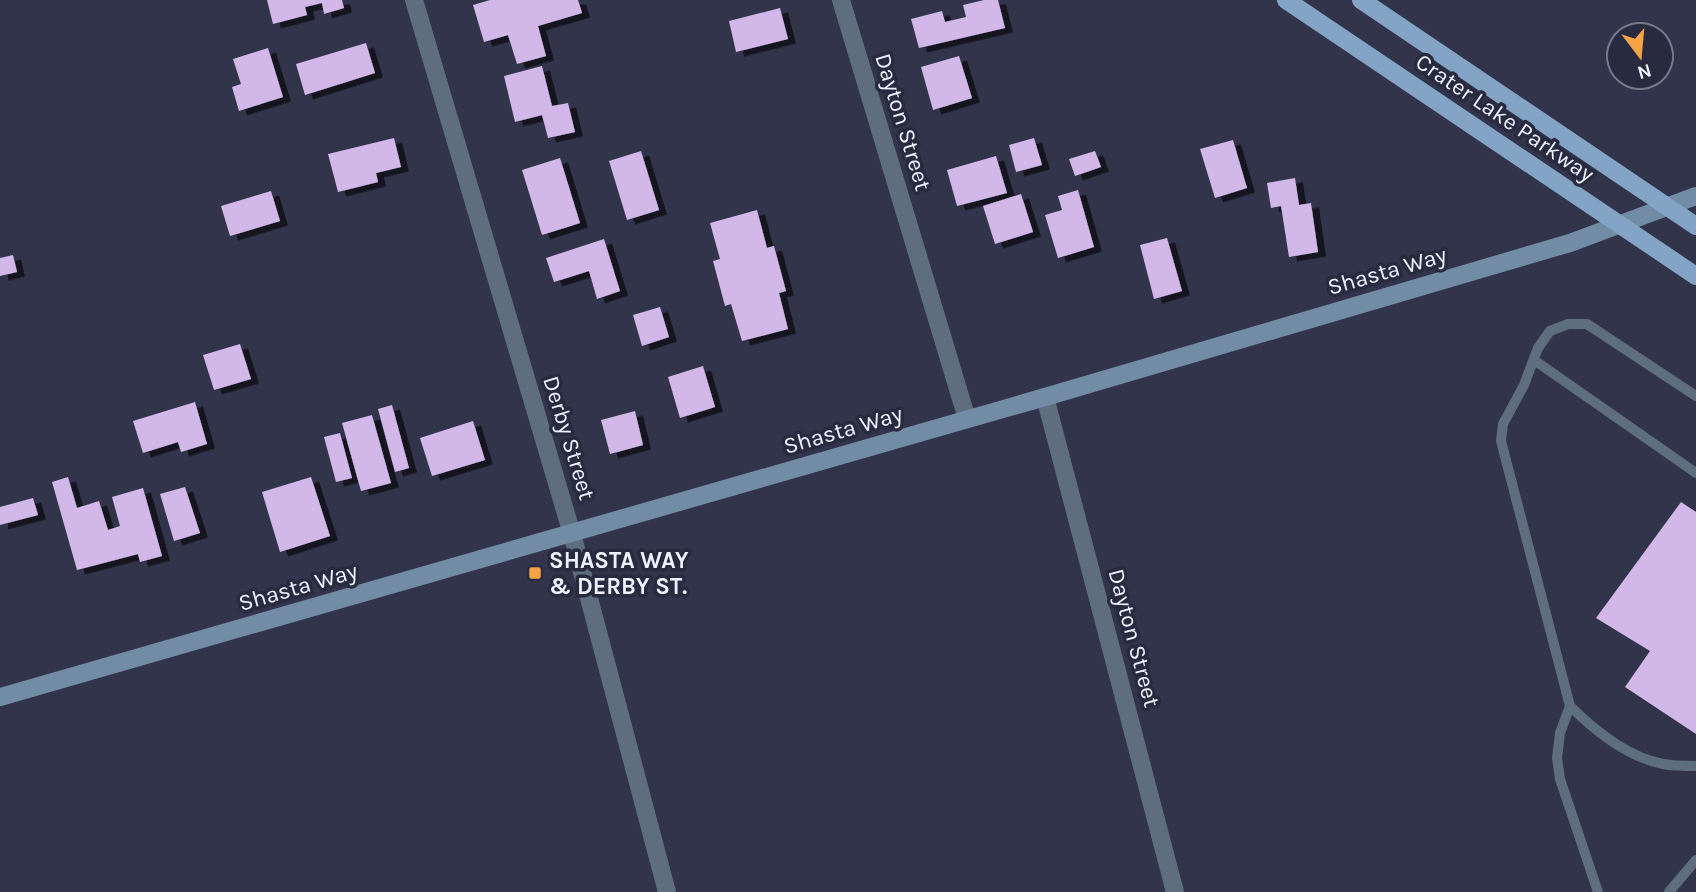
<svg xmlns="http://www.w3.org/2000/svg" width="1696" height="892" font-family="Karla,sans-serif">
  <style>
    .building { fill: #d1b8e8; filter: url(#shadow) }
    .lines { fill: none; stroke-linecap: round; stroke-linejoin: round }
    .lane { stroke: #5e6e7e; stroke-width: 10 }
    .street { stroke: #5e6e7e; stroke-width: 18 }
    .secondary { stroke: #738ca6; stroke-width: 18 }
    .primary { stroke: #84a4c5; stroke-width: 18 }
    .poi-dot { fill: #f5a345; stroke: #282a40; stroke-width: 2.5 }
    .labels { text-anchor: middle; dominant-baseline: central; stroke-width: 7; stroke-linejoin: round; paint-order: stroke }
    .street-label { font-size: 23px; fill: #f0f1fe; stroke: #282a40 }
    .poi-label { font-size: 23px; font-weight: bold; fill: #f0f1fe; stroke: #282a40; text-anchor: start }
  </style>
  <defs>
    <filter id="shadow"><feDropShadow dx="8" dy="4.5" stdDeviation="0" flood-color="#0009"/></filter>
  </defs>
  <rect width="100%" height="100%" fill="#32344b"/>
  <g class="building">
    <path d="M267,0h75l2,8 -20,6 -2,-11 -17,4 2,8 -34,9z"/>
    <path d="M490,0h88l4,13 -44,13 8,30 -29,8 -9,-29 -24,7 -11,-37z"/>
    <path d="M984,0h14l7,28 -86,20 -8,-29 31,-8 3,11 21,-5 -3,-12z"/>
    <path d="M780,8l8,31 -52,13 -7,-31z"/>
    <path d="M366,43l9,30 -70,22 -9,-31z"/>
    <path d="M268,48l15,49 -44,14 -7,-24 9,-3 -8,-25z"/>
    <path d="M959,56l13,42 -39,12 -12,-43z"/>
    <path d="M542,66l10,40 16,-3 7,29 -27,6 -6,-23 -27,7 -11,-46z"/>
    <path d="M394,138l7,29 -25,6 2,9 -40,10 -10,-38z"/>
    <path d="M1034,138l8,27 -26,7 -7,-27z"/>
    <path d="M1233,140l14,48 -32,10 -15,-49z"/>
    <path d="M641,151l18,59 -32,10 -18,-59z"/>
    <path d="M1095,151l6,16 -26,9 -6,-17z"/>
    <path d="M996,156l11,37 -50,13 -10,-36z"/>
    <path d="M560,158l20,65 -38,12 -20,-65z"/>
    <path d="M1295,178l4,27 12,-2 7,49 -29,5 -8,-51 -10,2 -4,-25z"/>
    <path d="M1078,190l16,57 -36,11 -13,-43 17,-5 -4,-14z"/>
    <path d="M271,191l9,30 -50,15 -9,-30z"/>
    <path d="M1021,194l12,38 -38,12 -12,-38z"/>
    <path d="M757,210l10,38 7,-2 12,45 -7,2 9,36 -46,12 -11,-37 -6,2 -12,-45 7,-2 -10,-36z"/>
    <path d="M1167,238l15,53 -28,8 -14,-54z"/>
    <path d="M604,239l16,52 -23,8 -8,-28 -35,11 -8,-24z"/>
    <path d="M13,255l4,17 -17,4v-18z"/>
    <path d="M660,307l9,30 -27,9 -9,-31z"/>
    <path d="M240,344l11,35 -37,11 -11,-35z"/>
    <path d="M703,366l12,41 -35,11 -12,-41z"/>
    <path d="M195,402l12,42 -26,8 -3,-10 -35,11 -10,-32z"/>
    <path d="M392,405l17,63 -14,4 -17,-63z"/>
    <path d="M635,411l8,34 -33,9 -9,-34z"/>
    <path d="M372,415l19,68 -30,8 -19,-68z"/>
    <path d="M473,421l12,39 -53,16 -12,-38z"/>
    <path d="M340,433l12,45 -16,4 -12,-45z"/>
    <path d="M68,477l9,31 22,-7 9,29 12,-4 -8,-29 31,-9 19,68 -22,6 -2,-8 -61,16 -25,-88z"/>
    <path d="M311,477l19,59 -50,16 -18,-60z"/>
    <path d="M185,487l15,46 -26,8 -14,-47z"/>
    <path d="M33,498l5,17 -38,10v-18z"/>
    <path d="M1681,502l15,10v222l-71,-47 25,-36 -54,-33z"/>
  </g>
  <g class="lines">
    <g class="lane">
      <path d="M1534,360l162,113"/>
      <path d="M1570,706c25,25 57,51 93,58 10,2 22,2 33,2"/>
      <path d="M1598,892l-38,-113 -3,-21 3,-25 10,-27 -69,-265 2,-17 21,-39 14,-37 12,-17 18,-7h19l109,72"/>
      <path d="M1669,892l27,-32"/>
    </g>
    <g class="street">
      <path d="M414,0l158,534 95,358"/>
      <path d="M841,0l126,419"/>
      <path d="M1045,397l130,495"/>
    </g>
    <path class="secondary" d="M0,697l1045,-300 525,-154 126,-47"/>
    <g class="primary">
      <path d="M1286,0l410,276"/>
      <path d="M1361,0l335,226"/>
    </g>
  </g>
  <rect class="poi-dot" x="528" y="566" width="14" height="14" rx="3.5"/>
  <g class="labels">
    <g class="street-label">
      <text transform="translate(1505 118) rotate(34)">Crater Lake Parkway</text>
      <text transform="translate(903 122) rotate(73)">Dayton Street</text>
      <text transform="translate(1387 271) rotate(-16)">Shasta Way</text>
      <text transform="translate(843 430) rotate(-16)">Shasta Way</text>
      <text transform="translate(569 438) rotate(73)">Derby Street</text>
      <text transform="translate(298 587) rotate(-16)">Shasta Way</text>
      <text transform="translate(1134 638) rotate(75)">Dayton Street</text>
    </g>
    <g class="poi-label">
      <text x="549" y="560">SHASTA WAY<tspan x="549" dy="26">&amp; DERBY ST.</tspan></text>
    </g>
  </g>
  <g transform="translate(1640 56) rotate(164)"><circle r="33" fill="#282a40" stroke="#787a8c" stroke-width="2"/>
  <path d="M0-5L12 26L0 18L-12 26Z" fill="#f5a345"/>
  <text y="-10" font-size="19" font-weight="bold" text-anchor="middle" fill="#f0f1fe">N</text>
  </g>
</svg>
